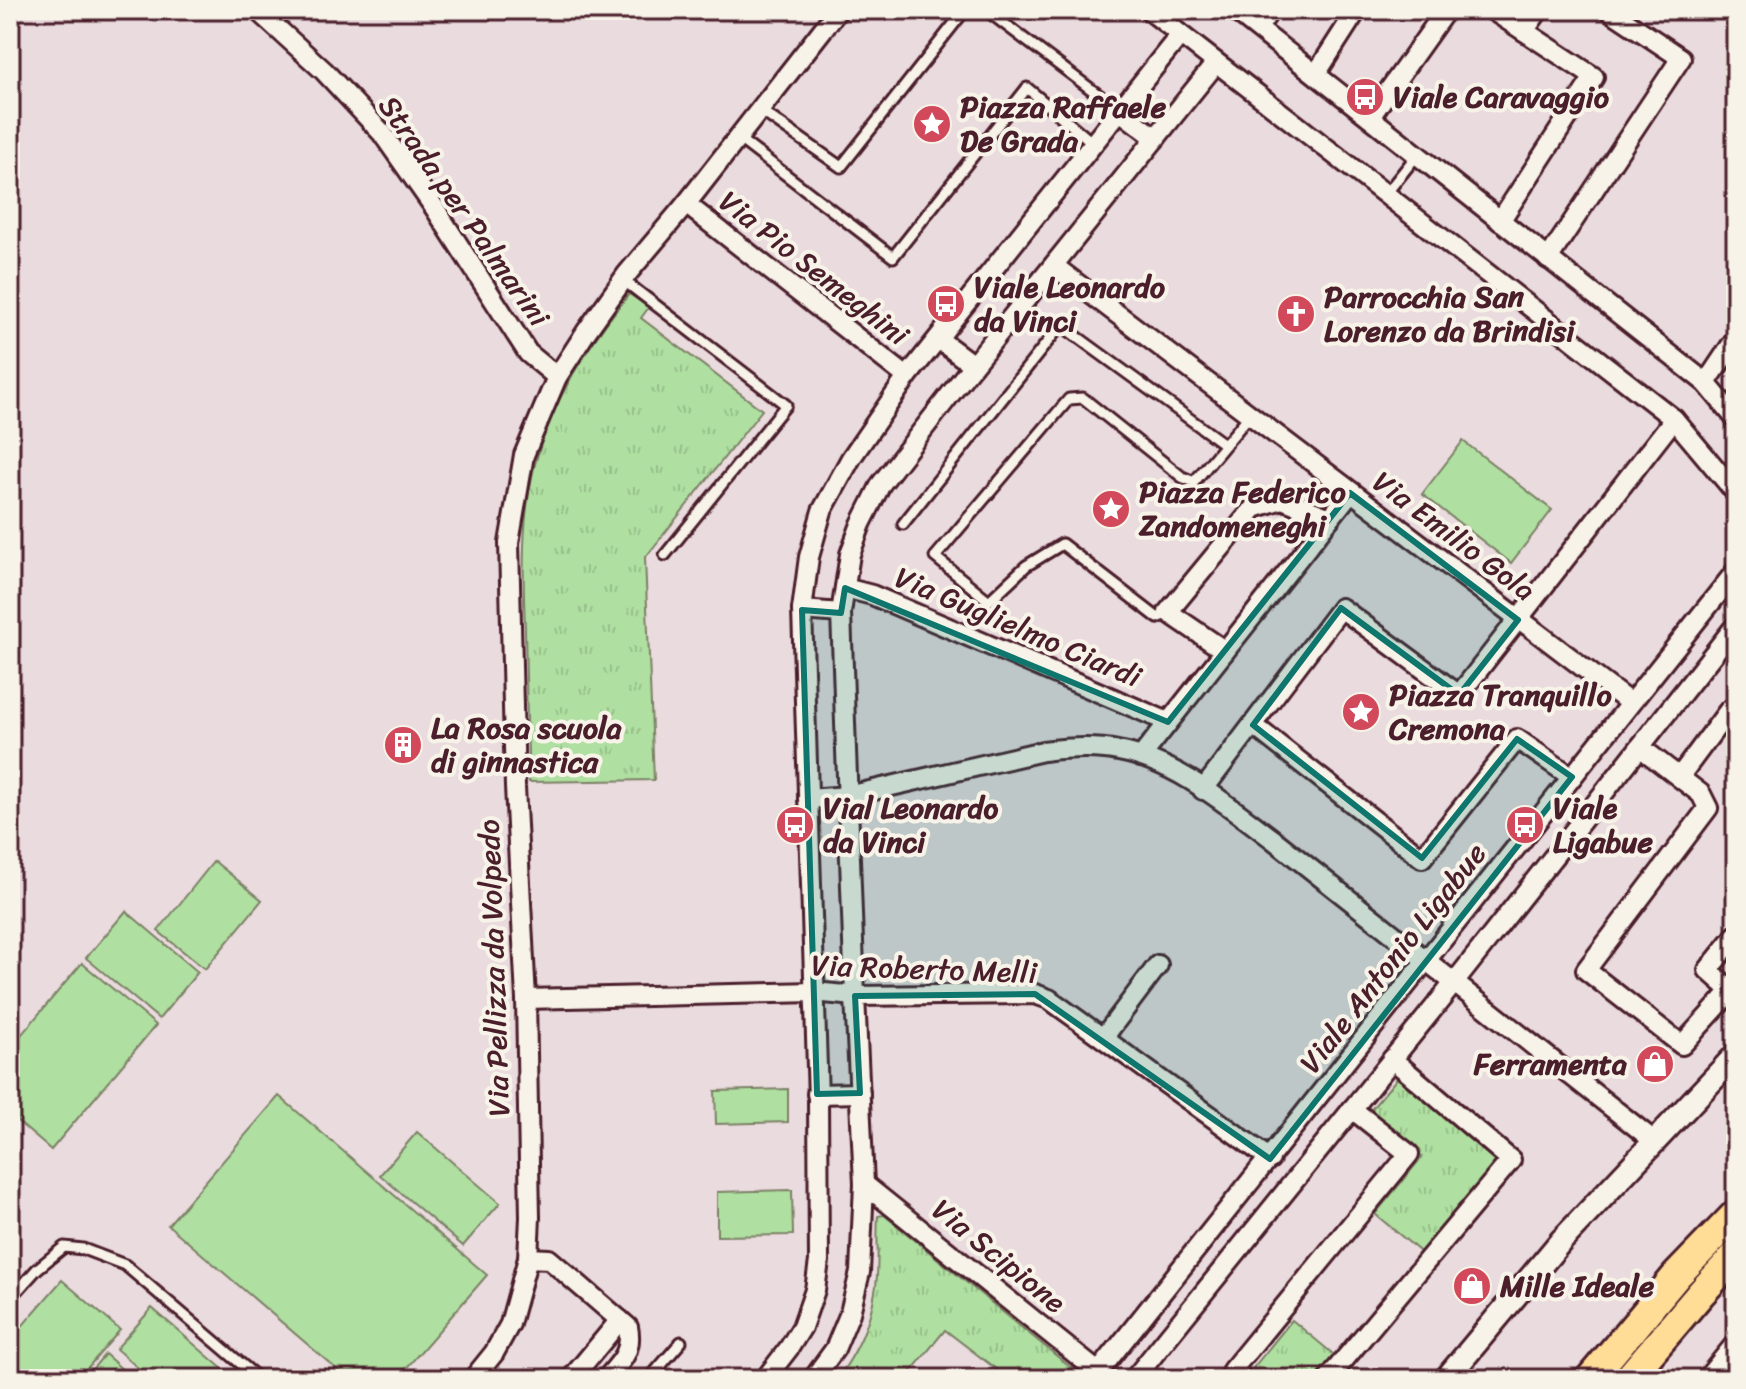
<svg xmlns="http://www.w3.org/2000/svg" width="1746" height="1389" font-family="Sriracha,sans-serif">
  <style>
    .grass { fill: url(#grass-tufts); stroke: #7c8066; stroke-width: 2 }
    .garden { fill: #afe0a1; stroke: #7c8066; stroke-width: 2 }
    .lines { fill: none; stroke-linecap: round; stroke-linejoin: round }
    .service-casing { stroke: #4a1f2b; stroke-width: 15 }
    .minor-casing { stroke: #4a1f2b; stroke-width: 24 }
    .tertiary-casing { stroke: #4a1f2b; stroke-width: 28 }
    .trunk-casing { stroke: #4a1f2b; stroke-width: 34 }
    .service { stroke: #f7f3e8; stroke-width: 9 }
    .minor { stroke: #f7f3e8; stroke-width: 18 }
    .tertiary { stroke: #f7f3e8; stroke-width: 22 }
    .trunk { stroke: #ffdd96; stroke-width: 28 }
    .marked { fill: #0f766e; fill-opacity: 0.2; stroke: #0f766e; stroke-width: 6; stroke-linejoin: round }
    .labels { text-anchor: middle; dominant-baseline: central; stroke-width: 8; stroke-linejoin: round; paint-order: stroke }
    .poi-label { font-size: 30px; font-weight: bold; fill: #4a1f2b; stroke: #f7f3e8; text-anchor: start }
    .street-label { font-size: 30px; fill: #4a1f2b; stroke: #f7f3e8 }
  </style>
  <defs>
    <pattern id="grass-tufts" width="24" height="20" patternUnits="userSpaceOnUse" patternTransform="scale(2)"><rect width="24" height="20" fill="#afe0a1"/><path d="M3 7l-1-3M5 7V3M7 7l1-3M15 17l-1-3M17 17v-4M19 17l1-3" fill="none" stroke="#98c08b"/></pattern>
  </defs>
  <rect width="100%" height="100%" fill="#eadbde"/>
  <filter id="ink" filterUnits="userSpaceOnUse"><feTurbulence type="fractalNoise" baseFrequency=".0125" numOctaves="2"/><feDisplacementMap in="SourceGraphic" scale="16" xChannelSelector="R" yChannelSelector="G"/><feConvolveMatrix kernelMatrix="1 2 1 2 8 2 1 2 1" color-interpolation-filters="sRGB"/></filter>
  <g filter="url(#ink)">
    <g class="grass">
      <path d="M629,294l20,13 -8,11 121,92 -117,148 9,222 -125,2c-2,-51 -3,-102 -4,-153 -2,-54 -4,-112 10,-165 17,-64 53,-119 94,-170z"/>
      <path d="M1398,1077l103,86 -77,92 -49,-41 47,-57 -53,-45z"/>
      <path d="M884,1215l196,160 -3,4h-68l-64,-49 -40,49h-68c19,-25 33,-56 38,-87 5,-24 1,-51 3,-76z"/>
      <path d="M1292,1320l46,38 -18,21h-53l-14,-11z"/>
    </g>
    <g class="garden">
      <path d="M1463,441l89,69 -41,53 -89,-69z"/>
      <path d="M214,861l48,39 -57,69 -47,-38z"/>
      <path d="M126,911l72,61 -39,47 -73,-61z"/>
      <path d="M82,963l74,62 -105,125 -41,-35v-67z"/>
      <path d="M788,1089v33l-72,2 -1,-33z"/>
      <path d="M279,1096l208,179 -90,104h-49l-180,-154z"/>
      <path d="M417,1132l83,71 -37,43 -83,-71z"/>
      <path d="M792,1190l1,45 -76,1v-44z"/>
      <path d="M62,1280l58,50 -42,49h-68v-39z"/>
      <path d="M152,1308l80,69 -2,2h-79l-35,-30z"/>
      <path d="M105,1354l28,25h-49z"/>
    </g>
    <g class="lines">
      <defs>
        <g id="service">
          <path d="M986,10l134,101"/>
          <path d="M760,110l81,57 124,-157"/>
          <path d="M738,138l155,119 134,-169 67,56"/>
          <path d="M1385,195l32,-40"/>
          <path d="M623,280l163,125 -121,150"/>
          <path d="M903,524l158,-199 163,119"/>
          <path d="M1168,612l-10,6 -96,-74 -36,22 -37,35 -54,-44 134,-158 14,-1 99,79 12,5 55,-66"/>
          <path d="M10,1299l27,-30 27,-22 19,2 42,16 134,114"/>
          <path d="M649,1379l32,-37"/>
        </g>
        <g id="minor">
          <path d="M257,10l67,61 58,62 52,74 94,146 29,24"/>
          <path d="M1149,10l525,409 62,74"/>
          <path d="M1234,10l472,373 30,36"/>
          <path d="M1492,10l102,67 -94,144"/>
          <path d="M1258,28l12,-18"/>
          <path d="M1524,31l15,-21"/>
          <path d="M1316,74l41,-64"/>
          <path d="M1120,111l36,27"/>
          <path d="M1370,117l76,-107"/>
          <path d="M686,204l221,173"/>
          <path d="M1548,259l133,-201 -72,-48"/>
          <path d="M1054,266l576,437"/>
          <path d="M938,339l35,26"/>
          <path d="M1706,383l30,-45"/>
          <path d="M845,588l27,7 296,127"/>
          <path d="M802,610l39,3"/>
          <path d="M1225,651l-57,-39 86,-104 28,-9 48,19"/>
          <path d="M1253,725l169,133 95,-119 55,38"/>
          <path d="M1640,747l61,47 7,14 -122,162 96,75 49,-54"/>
          <path d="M1141,757l209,-264"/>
          <path d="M1680,776l49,-66 7,5"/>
          <path d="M1203,790l138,-182 118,87 215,-276"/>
          <path d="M808,799l40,-3 195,-45c24,-3 50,-5 75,0 58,10 109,54 156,89l380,301"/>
          <path d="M1736,935l-28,35 28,25"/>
          <path d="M526,999l288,-7 41,4 180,-2 14,5 221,160"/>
          <path d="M1103,1038l55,-73"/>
          <path d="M817,1094l43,-1"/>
          <path d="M864,1184l234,188"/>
          <path d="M528,1258l21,1 79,68c5,24 -7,35 -22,52"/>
          <path d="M473,1379l21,-26 16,-29 18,-66 2,-41 -4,-218 -11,-212 -6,-244 15,-88 33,-78 29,-45 41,-58 59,-70 152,-194"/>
          <path d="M571,1379l49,-59"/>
          <path d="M765,1379l24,-31 13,-21 13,-37 4,-29 -1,-163 -16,-488 7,-53 13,-46 29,-53 56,-81 273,-342"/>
          <path d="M813,1379l22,-30 15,-36 10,-41 4,-88 -9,-188 -14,-383 9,-59 11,-30 20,-40 85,-110 250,-311"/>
          <path d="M1093,1379l643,-808"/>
          <path d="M1134,1379l320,-396 282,-358"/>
          <path d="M1244,1379l-12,-9 177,-216 -57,-45"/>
          <path d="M1328,1379l183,-219 -119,-101"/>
        </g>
        <g id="tertiary">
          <path d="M1446,1379l116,-139 174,-185"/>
          <path d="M1709,1379l27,-33"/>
        </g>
        <g id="trunk">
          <path d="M1590,1379l87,-104 59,-61"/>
          <path d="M1628,1379l73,-86 35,-38"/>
        </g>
      </defs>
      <use href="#service" class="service-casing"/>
      <use href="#minor" class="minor-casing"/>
      <use href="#tertiary" class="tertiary-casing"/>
      <use href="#trunk" class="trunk-casing"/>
      <use href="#service" class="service"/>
      <use href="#minor" class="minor"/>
      <use href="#tertiary" class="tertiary"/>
      <use href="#trunk" class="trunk"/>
    </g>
  </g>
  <path class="marked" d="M1350,493l168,127 -59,75 -118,-87 -88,117 169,133 95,-119 55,38 -302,382 -235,-165 -180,2 5,97 -43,1 -15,-484 39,3 4,-25 323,134z"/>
  <defs>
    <symbol id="bus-disc" viewBox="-11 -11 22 22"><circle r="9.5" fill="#d1495b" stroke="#f7f3e8"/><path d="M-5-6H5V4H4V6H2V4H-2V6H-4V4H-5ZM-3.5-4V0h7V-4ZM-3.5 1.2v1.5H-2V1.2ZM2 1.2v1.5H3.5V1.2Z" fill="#fff"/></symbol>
    <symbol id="sight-disc" viewBox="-11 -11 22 22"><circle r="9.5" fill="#d1495b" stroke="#f7f3e8"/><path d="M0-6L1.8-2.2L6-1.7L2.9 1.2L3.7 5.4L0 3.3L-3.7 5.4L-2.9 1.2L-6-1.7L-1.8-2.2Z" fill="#fff"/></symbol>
    <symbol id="church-disc" viewBox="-11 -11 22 22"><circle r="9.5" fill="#d1495b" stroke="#f7f3e8"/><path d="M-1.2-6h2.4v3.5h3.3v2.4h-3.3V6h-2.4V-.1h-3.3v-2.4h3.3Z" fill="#fff"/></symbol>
    <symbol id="building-disc" viewBox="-11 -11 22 22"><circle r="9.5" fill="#d1495b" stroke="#f7f3e8"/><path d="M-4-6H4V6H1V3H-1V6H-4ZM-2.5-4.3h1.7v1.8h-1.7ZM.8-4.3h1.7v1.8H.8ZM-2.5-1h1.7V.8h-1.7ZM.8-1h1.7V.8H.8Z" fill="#fff"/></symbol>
    <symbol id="shop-disc" viewBox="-11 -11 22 22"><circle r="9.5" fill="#d1495b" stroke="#f7f3e8"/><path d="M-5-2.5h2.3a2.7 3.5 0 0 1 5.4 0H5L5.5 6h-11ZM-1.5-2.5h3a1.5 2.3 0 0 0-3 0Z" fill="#fff"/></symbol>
  </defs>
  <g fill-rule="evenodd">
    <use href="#bus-disc" x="1343" y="75" width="44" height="44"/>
    <use href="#sight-disc" x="910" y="102" width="44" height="44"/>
    <use href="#bus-disc" x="924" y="282" width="44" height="44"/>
    <use href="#church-disc" x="1274" y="292" width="44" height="44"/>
    <use href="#sight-disc" x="1089" y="487" width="44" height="44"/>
    <use href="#sight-disc" x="1339" y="690" width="44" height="44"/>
    <use href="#building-disc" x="381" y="723" width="44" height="44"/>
    <use href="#bus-disc" x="773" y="803" width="44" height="44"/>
    <use href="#bus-disc" x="1503" y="803" width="44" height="44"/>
    <use href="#shop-disc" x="1633" y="1042" width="44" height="44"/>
    <use href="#shop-disc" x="1450" y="1264" width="44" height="44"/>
  </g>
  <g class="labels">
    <g class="poi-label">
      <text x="1393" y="97">Viale Caravaggio</text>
      <text x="960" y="107">Piazza Raffaele<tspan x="960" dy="34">De Grada</tspan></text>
      <text x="974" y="287">Viale Leonardo<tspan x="974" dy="34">da Vinci</tspan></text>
      <text x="1324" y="297">Parrocchia San<tspan x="1324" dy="34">Lorenzo da Brindisi</tspan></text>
      <text x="1139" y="492">Piazza Federico<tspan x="1139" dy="34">Zandomeneghi</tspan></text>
      <text x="1389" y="695">Piazza Tranquillo<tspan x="1389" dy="34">Cremona</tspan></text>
      <text x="431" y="728">La Rosa scuola<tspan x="431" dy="34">di ginnastica</tspan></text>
      <text x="823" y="808">Vial Leonardo<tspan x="823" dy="34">da Vinci</tspan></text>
      <text x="1553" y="808">Viale<tspan x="1553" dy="34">Ligabue</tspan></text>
      <text x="1627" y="1064" text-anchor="end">Ferramenta</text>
      <text x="1500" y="1286">Mille Ideale</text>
    </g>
    <g class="street-label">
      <text transform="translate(464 211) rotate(55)">Strada per Palmarini</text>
      <text transform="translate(814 268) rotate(38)">Via Pio Semeghini</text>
      <text transform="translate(1454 536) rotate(37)">Via Emilio Gola</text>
      <text transform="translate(1018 627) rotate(23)">Via Guglielmo Ciardi</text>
      <text transform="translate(1393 958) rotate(-52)">Viale Antonio Ligabue</text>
      <text transform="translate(494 968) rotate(-92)">Via Pellizza da Volpedo</text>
      <text transform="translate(924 969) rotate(2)">Via Roberto Melli</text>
      <text transform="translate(999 1256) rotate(39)">Via Scipione</text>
    </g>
  </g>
  <rect width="1746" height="1389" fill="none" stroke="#f7f3e8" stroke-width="40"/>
  <rect x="20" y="20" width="1706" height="1349" fill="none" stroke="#4a1f2b" stroke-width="3" filter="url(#ink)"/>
</svg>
